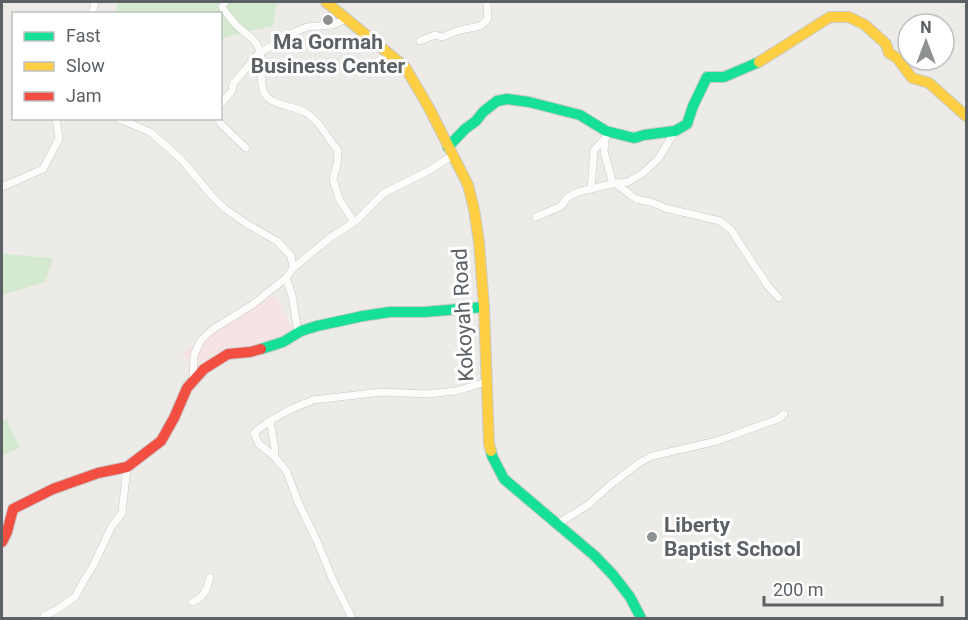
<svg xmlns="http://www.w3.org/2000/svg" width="968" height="620" font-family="Roboto,sans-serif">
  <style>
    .medical { fill: #f5e4e3 }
    .green { fill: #d5e9d0 }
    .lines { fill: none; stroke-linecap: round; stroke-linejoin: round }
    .street-casing { stroke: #c9c9c9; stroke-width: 8 }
    .fast-casing { stroke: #c8c9c9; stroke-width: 12 }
    .slow-casing { stroke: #c8c9c9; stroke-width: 12 }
    .jam-casing { stroke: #c8c9c9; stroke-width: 12 }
    .street { stroke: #fcfcfb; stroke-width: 7 }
    .fast { stroke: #16e098; stroke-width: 10 }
    .slow { stroke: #ffcf43; stroke-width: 10 }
    .jam { stroke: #f24e42; stroke-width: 10 }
    .poi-dot { fill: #8e9192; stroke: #fff; stroke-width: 2 }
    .labels { text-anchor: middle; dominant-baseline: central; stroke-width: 6; stroke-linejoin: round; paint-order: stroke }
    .poi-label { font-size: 21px; font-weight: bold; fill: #5c6165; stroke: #fff }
    .street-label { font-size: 21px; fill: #5c6165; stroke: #fff }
  </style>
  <rect width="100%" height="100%" fill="#ecebe7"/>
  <path class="medical" d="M274,295l20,37 -40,21 -29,1 -27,20 -16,-21z"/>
  <g class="green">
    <path d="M118,2h159l-4,24 -29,6 -23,7 -1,-25h-104z"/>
    <path d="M2,254l51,4 -8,24 -43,13z"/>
    <path d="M6,419l14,28 -18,9v-34z"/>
  </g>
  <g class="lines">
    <defs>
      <g id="street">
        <path d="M225,2l-3,5c4,6 9,12 14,18 10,9 20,13 24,27 3,12 -2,36 7,45 9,9 26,9 38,15 15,9 22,26 33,38l-1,15 -4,14 6,20 15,23"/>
        <path d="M92,14l3,-12"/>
        <path d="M420,41l15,-6 7,2 18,-7 20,-4 6,-5 2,-3 -1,-16"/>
        <path d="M220,105l12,-14 1,-7 27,-32 12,-6 21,-13 14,-6 25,-2 15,-6"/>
        <path d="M117,118l33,14 31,27 31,37 12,12 23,16 30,17 14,15 2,12 -7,10 6,17 6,38"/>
        <path d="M219,118l1,5 26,25"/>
        <path d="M606,131l-2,20 8,30 24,18 15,3 14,6 55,13 11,9 37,56 11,12"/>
        <path d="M2,187l41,-18 16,-30 -3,-21"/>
        <path d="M591,189l3,-39 12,-13"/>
        <path d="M536,217l25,-11 7,-9 10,-5 37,-9 13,-1 15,-9 16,-15 16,-27"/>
        <path d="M293,268l38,-31 25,-16 28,-28 46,-23 23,-15"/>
        <path d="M193,380l1,-25 7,-15 12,-11 39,-24 34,-27"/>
        <path d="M270,421l5,28 -1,7"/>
        <path d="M557,524l31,-19 22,-20 29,-22 13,-7 65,-15 61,-22 6,-5"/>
        <path d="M192,602c11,-3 16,-15 18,-25"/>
        <path d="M47,618l-3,-2 12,-6 19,-13 8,-15 10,-16 19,-40 10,-13 5,-46"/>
        <path d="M352,618l-20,-40 -15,-37 -19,-39 -11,-30 -13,-16 -15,-12 -5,-11 14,-11 23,-13 22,-9 69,-8 45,2 29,-3 30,-9"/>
      </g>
      <g id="fast">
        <path d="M448,147l17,-18 11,-8 7,-9 14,-11 10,-2 22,3 51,13 26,16 28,7 10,-3 31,-4 12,-7 6,-18 14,-29h17l35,-15"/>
        <path d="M261,349l22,-7 18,-11 16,-5 46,-10 27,-4h34l60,-5"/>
        <path d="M491,451l1,5 12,23 91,77 18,19 17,22 11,21"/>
      </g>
      <g id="slow">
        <path d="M326,2l79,65 23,39 40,79 6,24 5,33 5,65 5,137 2,7"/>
        <path d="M759,62l71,-45h19l16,8 21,19 3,9 8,5 15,20 17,5 37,33"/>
      </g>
      <path id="jam" d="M2,542l5,-10 6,-23 40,-20 45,-16 29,-6 34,-26 13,-23 13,-30 17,-19 24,-15 22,-2 11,-3"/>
    </defs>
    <use href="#street" class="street-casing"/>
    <use href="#fast" class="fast-casing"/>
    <use href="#slow" class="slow-casing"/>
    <use href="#jam" class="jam-casing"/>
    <use href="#street" class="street"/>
    <use href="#fast" class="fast"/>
    <use href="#slow" class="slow"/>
    <use href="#jam" class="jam"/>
  </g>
  <g class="poi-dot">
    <circle cx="328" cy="20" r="6"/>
    <circle cx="652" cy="537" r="6"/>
  </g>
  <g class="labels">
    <g class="poi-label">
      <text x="328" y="42">Ma Gormah<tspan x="328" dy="24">Business Center</tspan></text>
      <text x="664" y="525" text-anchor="start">Liberty<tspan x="664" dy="24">Baptist School</tspan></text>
    </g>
    <g class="street-label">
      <text transform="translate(463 315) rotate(-93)">Kokoyah Road</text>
    </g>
  </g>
  <rect width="968" height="620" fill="none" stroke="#5c6165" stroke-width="6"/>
  <rect x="12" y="12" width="210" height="108" fill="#ffffff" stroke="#bec0c1" stroke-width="1.5"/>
  <rect x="24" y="32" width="30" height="9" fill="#16e098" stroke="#bec0c1" stroke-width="1.5"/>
  <text x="66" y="42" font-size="18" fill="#5c6165">Fast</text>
  <rect x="24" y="62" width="30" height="9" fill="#ffcf43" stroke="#bec0c1" stroke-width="1.5"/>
  <text x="66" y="72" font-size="18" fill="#5c6165">Slow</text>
  <rect x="24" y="92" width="30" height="9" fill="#f24e42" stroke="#bec0c1" stroke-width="1.5"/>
  <text x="66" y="102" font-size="18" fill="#5c6165">Jam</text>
  <g transform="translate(926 42)"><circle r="28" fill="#ffffff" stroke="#bec0c1" stroke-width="1.5"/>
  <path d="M0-4.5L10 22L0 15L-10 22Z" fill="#8e9192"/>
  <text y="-9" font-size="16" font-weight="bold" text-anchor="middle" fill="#5c6165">N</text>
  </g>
  <path d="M764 596v9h178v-9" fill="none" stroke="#5c6165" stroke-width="3"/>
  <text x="773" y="596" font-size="18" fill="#5c6165" stroke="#ffffff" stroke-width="4.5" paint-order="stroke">200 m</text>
</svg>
